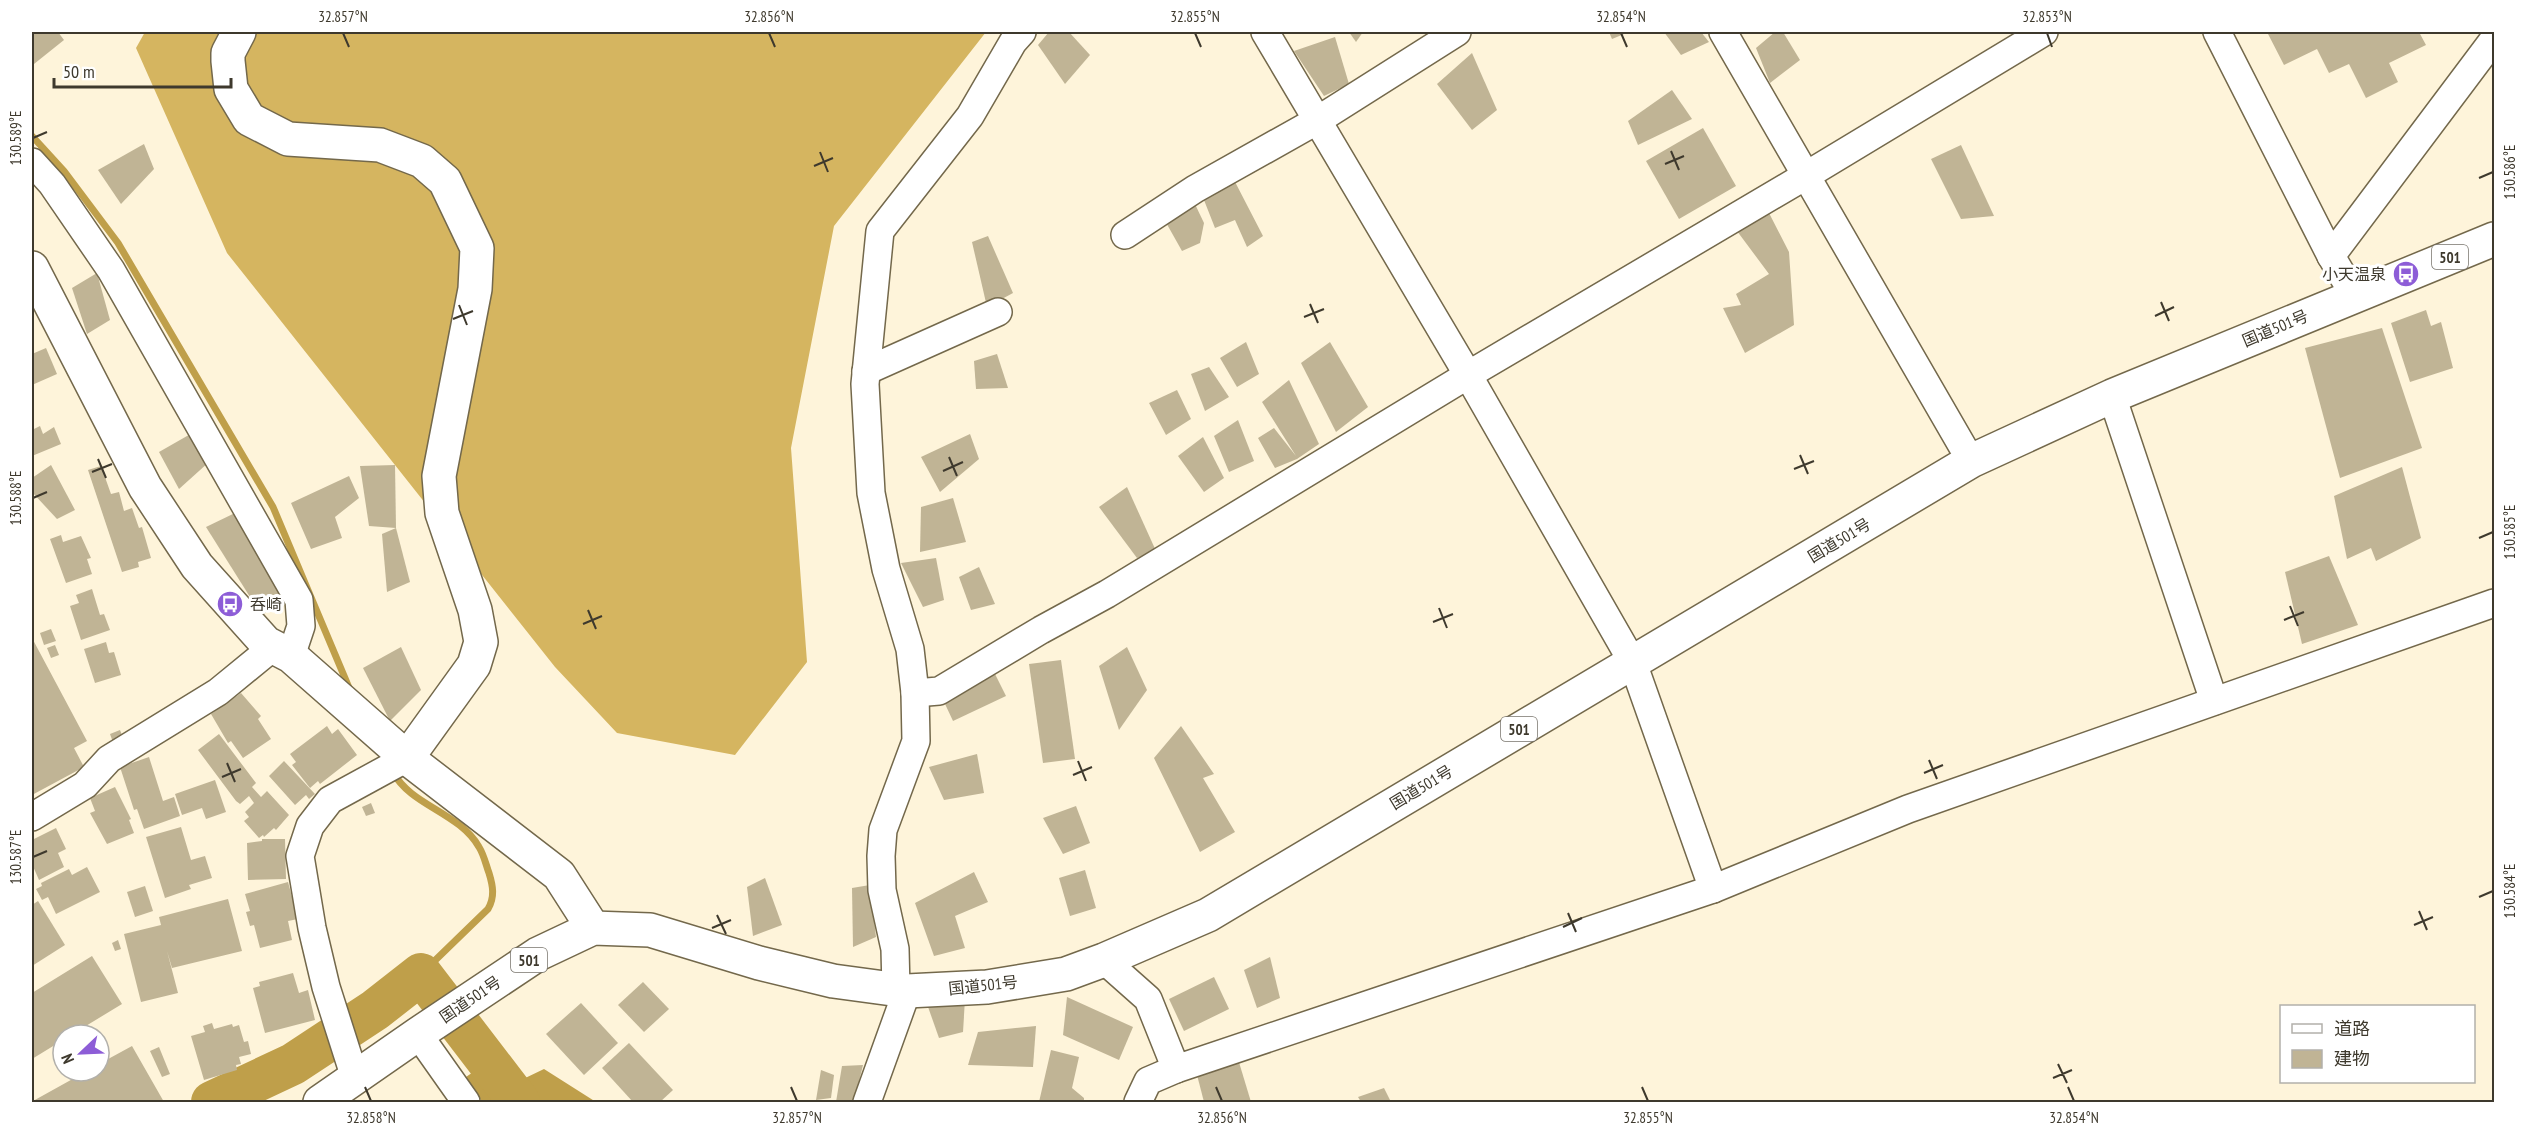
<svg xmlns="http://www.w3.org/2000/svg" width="2526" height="1134" font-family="'PT Sans Narrow','Noto Sans JP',sans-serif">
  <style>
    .forest { fill: #d5b560 }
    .water { fill: #bf9f4a }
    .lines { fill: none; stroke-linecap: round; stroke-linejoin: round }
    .stream { stroke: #bf9f4a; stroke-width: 7 }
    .river { stroke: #bf9f4a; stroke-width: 42 }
    .building { fill: #c0b495 }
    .minor-casing { stroke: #73684b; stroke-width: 30 }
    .tertiary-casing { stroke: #73684b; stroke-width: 36 }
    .trunk-casing { stroke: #73684b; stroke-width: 36 }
    .minor { stroke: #fff; stroke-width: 27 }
    .tertiary { stroke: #fff; stroke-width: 33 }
    .trunk { stroke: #fff; stroke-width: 33 }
    .ticks { fill: none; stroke: #3e392d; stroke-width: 2 }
    .labels { text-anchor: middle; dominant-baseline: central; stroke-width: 6; stroke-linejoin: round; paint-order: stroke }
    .shield { fill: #fff; stroke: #78746c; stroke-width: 1.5 }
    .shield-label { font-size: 15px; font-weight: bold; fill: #3e392d }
    .poi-label { font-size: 16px; fill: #3e392d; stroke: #fff; text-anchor: end }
    .street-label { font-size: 16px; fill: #3e392d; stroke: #fff }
    .neatline { fill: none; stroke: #3e392d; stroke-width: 2 }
    .ticks-label { font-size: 15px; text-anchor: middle; fill: #3e392d }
  </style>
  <rect width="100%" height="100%" fill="#fef4da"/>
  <path class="forest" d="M145,32h841l-152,194 -43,222 16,214 -72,93 -118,-22 -62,-66 -328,-414 -91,-205z"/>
  <path class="water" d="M499,1054l20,27 25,-12 52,33h-114l-16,-25z"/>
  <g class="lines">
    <g class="stream">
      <path d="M32,136l32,35 54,72 155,264 77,183"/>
      <path d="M393,772c18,34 66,40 86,75 5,8 7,18 10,26 4,13 6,24 -1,36l-67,65"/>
    </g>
    <path class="river" d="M212,1102l81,-38 82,-54 46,-36 98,128"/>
  </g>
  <g class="building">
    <path d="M32,32h26l6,8 -30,24 -2,-6z"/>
    <path d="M1049,32h20l21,23 -25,29 -27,-39z"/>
    <path d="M1349,32h14l-7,10z"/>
    <path d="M1609,32h20l-17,7z"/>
    <path d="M1664,32h37l8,10 -28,13z"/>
    <path d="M1775,32h8l17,28 -30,23 -14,-35z"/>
    <path d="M2267,32h152l7,13 -37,18 9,19 -32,16 -17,-34 -20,9 -12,-24 -33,16z"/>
    <path d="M1335,37l14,47 -25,12 -30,-45z"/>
    <path d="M1472,53l25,57 -25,20 -35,-46z"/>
    <path d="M1672,90l20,29 -54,26 -10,-24z"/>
    <path d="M1703,128l33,58 -57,33 -33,-58z"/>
    <path d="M144,144l10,25 -33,35 -23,-34z"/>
    <path d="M1961,145l33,71 -33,3 -30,-60z"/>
    <path d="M1233,178l30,58 -16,11 -12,-27 -20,8 -13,-33z"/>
    <path d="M1193,200l11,23 -4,20 -18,8 -18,-32z"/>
    <path d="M1769,213l20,39 5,73 -49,28 -22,-45 18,-3 -5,-11 33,-20 -32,-43z"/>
    <path d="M988,236l25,57 -26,14 -15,-65z"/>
    <path d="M97,273l13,47 -23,14 -15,-46z"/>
    <path d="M2426,310l5,16 10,-4 12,46 -43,14 -19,-59z"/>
    <path d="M2382,328l40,120 -82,30 -35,-130z"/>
    <path d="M1246,342l13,32 -22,13 -17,-29z"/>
    <path d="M1330,342l38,65 -32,25 -35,-69z"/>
    <path d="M46,348l11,26 -25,11v-31z"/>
    <path d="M997,354l11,34 -32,1 -2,-28z"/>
    <path d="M1209,367l20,30 -24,14 -14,-37z"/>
    <path d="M1289,380l30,64 -22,15 -22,9 -17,-30 16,-10 22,28 -34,-54z"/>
    <path d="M1177,390l14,29 -25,16 -17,-32z"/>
    <path d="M1238,420l16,41 -25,11 -15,-36z"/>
    <path d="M40,426l3,8 11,-7 7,17 -29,12v-26z"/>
    <path d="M201,428l8,34 -30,27 -20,-37z"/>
    <path d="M970,434l9,25 -39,33 -19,-35z"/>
    <path d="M1203,437l21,41 -20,14 -26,-36z"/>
    <path d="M51,465l24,45 -18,9 -25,-27v-14z"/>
    <path d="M395,465l1,63 -27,-2 -9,-60z"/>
    <path d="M101,466l10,28 8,-2 5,19 8,-3 7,20 3,-1 9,31 -13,4 1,5 -17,5 -34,-102z"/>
    <path d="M2402,467l19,71 -45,23 -5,-13 -24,11 -13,-63z"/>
    <path d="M349,476l10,22 -24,19 7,21 -31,11 -20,-46z"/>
    <path d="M1127,487l29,64 -19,7 -38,-51z"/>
    <path d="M953,498l13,44 -46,10 1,-45z"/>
    <path d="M237,512l48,81 -23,23 -56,-89z"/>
    <path d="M396,528l14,54 -23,10 -5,-58z"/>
    <path d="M61,535l2,7 18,-6 10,22 -4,1 5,15 -26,9 -16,-44z"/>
    <path d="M2329,556l29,69 -56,19 -17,-72z"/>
    <path d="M936,558l8,42 -21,7 -22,-44z"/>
    <path d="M979,567l16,37 -24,6 -12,-33z"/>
    <path d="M92,589l8,26 4,-1 6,16 -29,10 -11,-34 9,-3 -3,-8z"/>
    <path d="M51,629l5,12 -12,4 -4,-12z"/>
    <path d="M32,638l55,103 -13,7 10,19 -52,28z"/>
    <path d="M106,642l3,11 5,-1 7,23 -26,8 -11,-34z"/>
    <path d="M55,645l4,10 -8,3 -4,-10z"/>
    <path d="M401,647l20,43 -31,31 -27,-53z"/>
    <path d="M1127,647l20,43 -28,40 -20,-64z"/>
    <path d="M1061,660l14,99 -32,4 -14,-99z"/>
    <path d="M991,666l15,30 -53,25 -14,-30z"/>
    <path d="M241,693l20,23 -3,3 13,20 -28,19 -12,-17 -3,2 -17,-29z"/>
    <path d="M327,726l5,8 6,-5 19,26 -37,29 -2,-3 -8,7 -18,-23 4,-3 -6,-8z"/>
    <path d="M1181,726l33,48 -11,4 32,54 -35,20 -46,-94z"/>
    <path d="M120,730l6,15 -11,3 -5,-14z"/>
    <path d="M219,734l37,49 -4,4 9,10 6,-6 22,24 -13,15 -2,-2 -10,9 -1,-2 -4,3 -15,-17 5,-4 -4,-5 9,-9 -5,-7 -9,8 -4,-3 -38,-51z"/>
    <path d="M977,754l7,39 -40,7 -15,-33z"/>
    <path d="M149,757l14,44 11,-4 6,19 -36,13 -7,-20 -3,1 -14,-43z"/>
    <path d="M284,761l31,33 -6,5 -3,-4 -11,10 -26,-29z"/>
    <path d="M215,780l11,32 -20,7 -4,-11 -20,7 -7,-21z"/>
    <path d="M115,787l16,32 -2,1 5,13 -27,11 -17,-31 5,-2 -5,-13z"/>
    <path d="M371,803l4,10 -9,3 -4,-9z"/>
    <path d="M1076,806l14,37 -27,11 -20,-36z"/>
    <path d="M181,827l10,33 14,-4 7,22 -23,7 2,4 -26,9 -19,-61z"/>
    <path d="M56,828l10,21 -8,4 6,14 -25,13 -7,-16v-24z"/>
    <path d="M262,839h23l1,40 -38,1 -1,-37 15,-2z"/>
    <path d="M87,867l13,25 -44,22 -8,-17 -6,3 -6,-11 6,-3 -1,-3 28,-14 3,6z"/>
    <path d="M1085,870l11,38 -26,8 -11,-38z"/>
    <path d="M974,872l14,30 -33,14 10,32 -31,8 -19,-53z"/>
    <path d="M765,878l17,47 -29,11 -6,-49z"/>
    <path d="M288,882l10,37 -10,2 4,19 -32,8 -6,-23 -4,1 -4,-14 4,-1 -5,-17z"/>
    <path d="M870,885l6,52 -23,10 -1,-59z"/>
    <path d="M145,886l8,25 -18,6 -8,-25z"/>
    <path d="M228,899l14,52 -70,17 -5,-17 11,42 -37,9 -17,-68 37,-9 -2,-8z"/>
    <path d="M38,901l27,44 -33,21v-61z"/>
    <path d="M118,940l3,9 -6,2 -3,-8z"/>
    <path d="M92,956l30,48 -51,31h-8v5l-31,19v-66z"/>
    <path d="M1270,957l10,41 -23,10 -13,-38z"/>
    <path d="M293,973l6,20 9,-3 7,30 -50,13 -12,-45 7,-2 -1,-4z"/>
    <path d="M1214,977l15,32 -45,22 -15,-32z"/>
    <path d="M643,982l26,27 -25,23 -26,-27z"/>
    <path d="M1067,997l66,30 -14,33 -56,-25z"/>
    <path d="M965,999l-2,33 -24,6 -12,-34z"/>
    <path d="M581,1003l37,40 -34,32 -38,-41z"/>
    <path d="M212,1023l2,6 18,-5 1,3 6,-2 5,17 4,-1 3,13 -12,3 2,7 -5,1 1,5 -33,10 -13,-44 14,-4 -2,-6z"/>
    <path d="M1036,1026l-3,41 -65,-2 10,-33z"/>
    <path d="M629,1043l44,47 -13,12h-27l-31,-34z"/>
    <path d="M132,1046l32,56 -131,-1 54,-30h12v-7z"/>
    <path d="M159,1047l11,27 -8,3 -12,-26z"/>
    <path d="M1235,1049l16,53h-47l-8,-31z"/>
    <path d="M1051,1050l28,7 -7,31 12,10v4h-45z"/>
    <path d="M863,1065l-9,37h-18l6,-36z"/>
    <path d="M821,1070l13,5 -3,23 -15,2z"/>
    <path d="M1384,1088l7,14h-30l-3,-5z"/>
  </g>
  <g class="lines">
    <defs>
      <g id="minor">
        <path d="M1265,32l203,343 165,288 80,226"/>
        <path d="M1723,32l248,429"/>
        <path d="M2217,32l114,224 23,39"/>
        <path d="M32,162l20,22 59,86 188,330 2,26 -10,30"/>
        <path d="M1125,235l70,-46 123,-69 139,-88"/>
        <path d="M2331,256l163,-217"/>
        <path d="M866,371l132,-59"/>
        <path d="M2112,396l102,305"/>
        <path d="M915,693l24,-2 102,-61 66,-36 361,-219 339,-200 237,-143"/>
        <path d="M32,817l53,-32 24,-26 109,-67 55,-45"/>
        <path d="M1104,960l44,39 28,70 537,-180 195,-80 586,-206"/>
        <path d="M896,989l-1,-40 -13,-59 -1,-34 2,-26 33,-89 -1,-48 -5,-44 -24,-80 -15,-76 -6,-109 15,-153 90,-115 43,-74 9,-10"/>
        <path d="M418,1034l48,68"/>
        <path d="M355,1078l-29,-91 -14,-59 -12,-72 10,-30 20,-26 77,-42"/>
        <path d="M867,1102l40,-111"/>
        <path d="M1138,1102l10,-21 28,-12"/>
      </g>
      <g id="tertiary">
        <path d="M239,32l-11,21v8l3,28 18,30 39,20 92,6 42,16 23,20 32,67 -2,41 -36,187 3,37 33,97 6,32 -7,23 -67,93"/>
        <path d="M32,268l113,219 52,79 69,77 25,13 116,102 152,117 34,53"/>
      </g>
      <path id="trunk" d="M320,1102l98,-68 120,-80 55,-26 57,2 109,33 74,18 74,10 80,-4 79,-13 38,-14 104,-45 763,-454 141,-65 382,-157"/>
    </defs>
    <use href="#minor" class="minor-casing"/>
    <use href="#tertiary" class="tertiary-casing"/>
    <use href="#trunk" class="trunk-casing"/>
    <use href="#minor" class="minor"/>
    <use href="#tertiary" class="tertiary"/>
    <use href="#trunk" class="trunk"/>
  </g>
  <path class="ticks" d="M343,33l6,14M769,33l6,14M1195,33l6,14M1621,33l6,14M2047,33l5,14M33,138l14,-6M1671,151l8,19M820,152l8,20M1665,164l19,-8M814,166l19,-8M2479,178l14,-6M2161,302l8,19M1310,304l8,19M459,305l8,20M2155,316l19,-9M1304,317l20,-8M453,319l20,-8M1800,455l8,19M949,457l8,19M98,459l8,19M1794,469l20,-8M943,471l20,-9M92,472l20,-8M33,498l14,-6M2479,538l14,-6M2290,606l8,20M1439,608l8,20M588,610l8,19M2284,620l20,-8M1433,622l20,-8M583,624l19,-8M1929,760l8,19M1078,761l8,20M227,763l8,19M1924,773l19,-8M1073,775l19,-8M222,777l19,-8M33,857l14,-6M2479,897l14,-6M2419,911l8,19M1568,913l8,19M717,915l9,19M2414,925l19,-8M1563,927l19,-9M712,928l19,-8M2058,1064l9,19M2053,1078l19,-8M365,1087l6,14M791,1087l6,14M1216,1087l6,14M1642,1087l6,14M2068,1087l6,14"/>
  <defs>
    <symbol id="bus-disc" viewBox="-11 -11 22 22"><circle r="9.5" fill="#8d5dd7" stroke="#fff"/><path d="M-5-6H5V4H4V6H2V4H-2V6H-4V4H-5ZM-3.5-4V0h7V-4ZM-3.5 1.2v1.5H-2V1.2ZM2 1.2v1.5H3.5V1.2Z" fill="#fff"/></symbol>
  </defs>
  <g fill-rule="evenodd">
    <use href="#bus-disc" x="2391" y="259" width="30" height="30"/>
    <use href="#bus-disc" x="215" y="589" width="30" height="30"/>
  </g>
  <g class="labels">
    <g class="shield">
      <rect x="2432" y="245" width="36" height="24" rx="4.5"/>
      <rect x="1501" y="717" width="36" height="24" rx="4.5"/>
      <rect x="511" y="948" width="36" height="24" rx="4.5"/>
    </g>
    <g class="shield-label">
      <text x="2450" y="257">501</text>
      <text x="1519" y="729">501</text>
      <text x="529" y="960">501</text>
    </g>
    <g class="poi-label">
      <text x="2386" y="274">小天温泉</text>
      <text x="250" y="604" text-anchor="start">呑崎</text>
    </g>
    <g class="street-label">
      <text transform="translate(2275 328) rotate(-23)">国道501号</text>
      <text transform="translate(1839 540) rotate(-31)">国道501号</text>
      <text transform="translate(1421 787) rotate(-31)">国道501号</text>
      <text transform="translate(983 985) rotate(-6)">国道501号</text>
      <text transform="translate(470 999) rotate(-34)">国道501号</text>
    </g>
  </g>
  <rect width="2526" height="1134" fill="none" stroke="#ffffff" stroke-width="66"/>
  <rect x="2280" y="1005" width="195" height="78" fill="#ffffff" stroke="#b2b0ab" stroke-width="1.5"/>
  <rect x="2292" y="1024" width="30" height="9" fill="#ffffff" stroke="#b2b0ab" stroke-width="1.5"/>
  <text x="2334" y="1035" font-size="18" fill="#3e392d">道路</text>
  <rect x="2292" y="1050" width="30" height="18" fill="#c0b495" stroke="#b2b0ab" stroke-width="1.5"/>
  <text x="2334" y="1065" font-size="18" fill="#3e392d">建物</text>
  <g transform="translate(81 1053) rotate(247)"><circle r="28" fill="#ffffff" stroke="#b2b0ab" stroke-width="1.5"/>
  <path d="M0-4.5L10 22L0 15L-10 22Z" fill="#8d5dd7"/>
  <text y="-9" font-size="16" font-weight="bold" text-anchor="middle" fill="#3e392d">N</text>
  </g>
  <path d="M54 78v9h177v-9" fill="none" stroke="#3e392d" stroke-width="3"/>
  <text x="63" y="78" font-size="18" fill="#3e392d" stroke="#ffffff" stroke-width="4.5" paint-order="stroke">50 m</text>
  <rect x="33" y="33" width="2460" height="1068" class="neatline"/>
  <g class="ticks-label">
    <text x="343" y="22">32.857°N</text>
    <text x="769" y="22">32.856°N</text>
    <text x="1195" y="22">32.855°N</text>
    <text x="1621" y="22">32.854°N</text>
    <text x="2047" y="22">32.853°N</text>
    <text transform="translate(16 138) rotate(-90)" y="5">130.589°E</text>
    <text transform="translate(2510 172) rotate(-90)" y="5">130.586°E</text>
    <text transform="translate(16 498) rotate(-90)" y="5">130.588°E</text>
    <text transform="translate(2510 532) rotate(-90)" y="5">130.585°E</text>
    <text transform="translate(16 857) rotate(-90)" y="5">130.587°E</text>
    <text transform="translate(2510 891) rotate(-90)" y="5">130.584°E</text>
    <text x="371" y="1123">32.858°N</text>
    <text x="797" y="1123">32.857°N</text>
    <text x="1222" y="1123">32.856°N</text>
    <text x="1648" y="1123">32.855°N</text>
    <text x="2074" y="1123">32.854°N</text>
  </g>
</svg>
